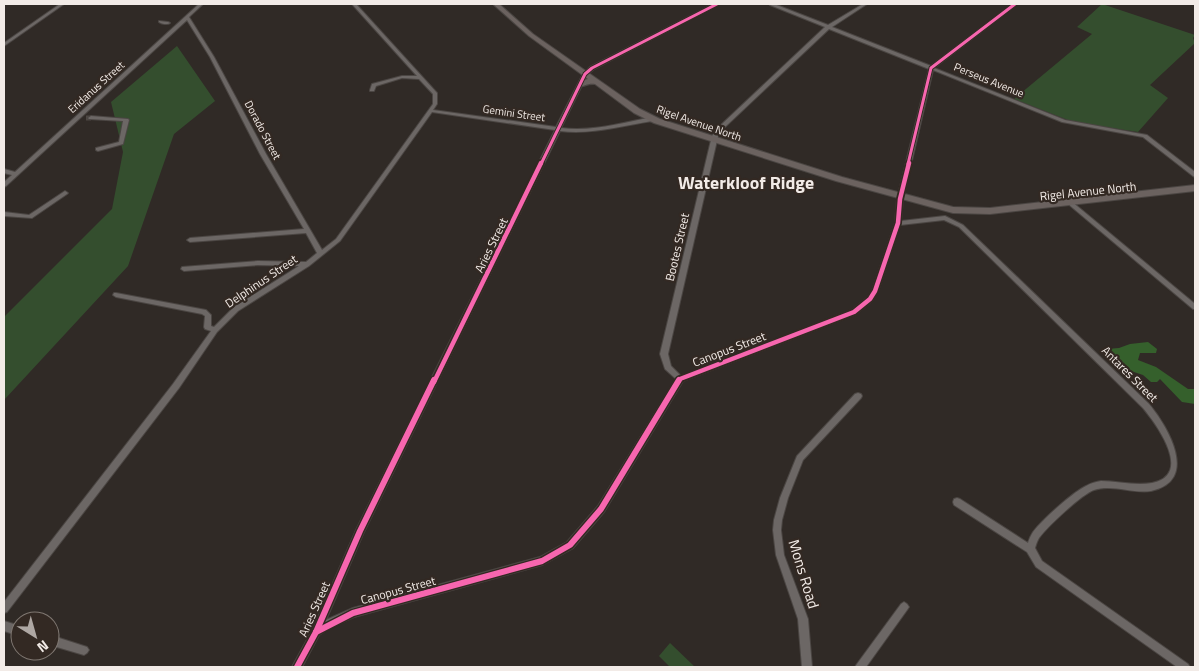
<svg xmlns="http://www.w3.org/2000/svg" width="1199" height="671" font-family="'Titillium Web',sans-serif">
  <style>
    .green { fill: #344e2e }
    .forest { fill: #35602c }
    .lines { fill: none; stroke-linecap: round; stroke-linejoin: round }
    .street-tunnel { stroke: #4d4743; stroke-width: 5; stroke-dasharray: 5 2.5; stroke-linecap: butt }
    .street-casing { stroke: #4b4643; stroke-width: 2 }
    .secondary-casing { stroke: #4b4643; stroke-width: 2 }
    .street { fill: #6c6765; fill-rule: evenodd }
    .secondary { fill: #6b625f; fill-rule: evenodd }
    .cycleway-far2-casing { stroke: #332923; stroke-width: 5 }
    .cycleway-far1-casing { stroke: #332923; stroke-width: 8 }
    .cycleway-casing { stroke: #332923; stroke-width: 9 }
    .cycleway-far2 { stroke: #f766af; stroke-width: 3 }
    .cycleway-far1 { stroke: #f766af; stroke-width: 4.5 }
    .cycleway { stroke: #f766af; stroke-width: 6 }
    .labels { text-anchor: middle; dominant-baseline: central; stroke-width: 4.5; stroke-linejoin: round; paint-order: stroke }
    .far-street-label { font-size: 11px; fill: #f2ebe7; stroke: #332923 }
    .street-label { font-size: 12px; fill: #f2ebe7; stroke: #332923 }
    .near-street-label { font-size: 15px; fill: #f2ebe7; stroke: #332923 }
    .district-label { font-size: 18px; font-weight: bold; fill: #f2ebe7; stroke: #332923 }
  </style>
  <rect width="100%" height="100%" fill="#302a26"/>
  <g class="green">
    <path d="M1102,4l93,31 -2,3 2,5 -45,42 18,13 -30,34 -65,-10 -59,-23 78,-65 -15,-7z"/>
    <path d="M177,46l38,55 -41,33 -46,132 -124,134v-83l108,-108 11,-57 -12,-50z"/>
    <path d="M670,643l25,24h-25l-11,-11z"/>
  </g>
  <path class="forest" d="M1148,342l9,7 -1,4h-16l-2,7 18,7 32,22h7v15l-13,-2 -22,-23 -3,3h-6l-8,-7 -18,-6 -17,-18 -1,-2 12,-1 11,-4z"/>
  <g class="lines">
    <path class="street-tunnel" d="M86,118h5"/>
    <defs>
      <g id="street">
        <path d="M60,4h4l-60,42v-3z"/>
        <path d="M199,4h4l-14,13 25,40 52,97 56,96 14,-11 97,-135v-10l-14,-15 -17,-1 -26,8 -2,5h-4v-1l2,-6 30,-8h15l-65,-72h4l81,89v11l-4,6 123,17 27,-53 7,-7 124,-63h5l-125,65 -7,6 -26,53c31,4 61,-5 91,-11l3,2 -3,2c-31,5 -61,14 -92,10l-197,403 -37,86 27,-12 187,-51 27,-15 31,-36 78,-127 -11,-10 -5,-15 52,-218 10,-12 103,-97 -55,-22 -1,-1h5l54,21 35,-21h4l-35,23 99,39 82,-62h4l-83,64 131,52 82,15 48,37v5l-2,-1 -50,-39 -81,-15 -129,-52 -30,129 -2,22 44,-5 18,9 186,179c20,24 50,77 2,87 -18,3 -39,-7 -57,-1 -12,4 -47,37 -55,48 -2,3 -3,7 -4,10l7,13 146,103 2,3h-13l-141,-100 -9,-15 -73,-47 -1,-3 1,-3 3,-1 3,1 68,44c1,-4 3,-8 5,-11 10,-13 39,-39 53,-46 5,-3 10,-4 15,-5 16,0 34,5 51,2 41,-8 6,-57 -9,-75l-184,-181 -15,-7 -44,5 -22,66 -6,10 -16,13 -173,67 -79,131 -31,36 -31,17 -188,52 -23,10 -12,8 -17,32h-10l21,-38 44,-101 198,-398 -123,-18 -92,129 -31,25 -71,45 -21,21 -38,56 -172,224 -3,1v-11l169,-218 38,-53 -6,-2 -1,-2 1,-11 -3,-2 -86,-17 -3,-2 1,-2h2l90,17 5,5v11l3,1 20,-20 65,-41 -41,-1 -74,6 -3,-2 1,-2 76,-6 48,1 11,-9 -11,-20 -116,9 -3,-2 3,-2 114,-9 -44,-75 -50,-97 -23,-37 -181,166 -2,1v-5l8,-7 -8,-2v-4l11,3zM829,29l100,40 -32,130 -2,24 -23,68 -4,6 -16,13 -171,66 -10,-10 -3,-12 50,-218 8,-10z"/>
        <path d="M159,21l9,1 2,1c-2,2 -9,1 -11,-1z"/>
        <path d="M91,116l37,3 1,1 -6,24 -25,7 -2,-1v-2l23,-6 4,-21 -34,-2 -1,-1z"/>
        <path d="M65,191l3,2 -1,1 -35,24 -28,-2v-4l25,3z"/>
        <path d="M1069,200l2,1 124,103v5h-2l-126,-106 -1,-1z"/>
        <path d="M858,393l3,1 1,2 -1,2 -58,62 -15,38 -6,22 -1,10 3,25 24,64 4,48h-10l-4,-48 -22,-64 -3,-25 1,-10 6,-22 17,-42 58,-62z"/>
        <path d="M904,602l3,2 2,3 -2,3 -41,57h-11l2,-3 44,-60z"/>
        <path d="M4,621l16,5v10l-16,-5z"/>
        <path d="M50,635l37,12 2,3 -2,3 -3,2 -34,-10z"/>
      </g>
      <path id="secondary" d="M493,4h6l34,30 107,75 20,10 182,58 111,30 37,1 205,-23v6l-205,23 -37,-1 -117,-32 -182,-58 -20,-10 -39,-29c-9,-1 -12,4 -17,2v-2l6,-4 4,-1 -59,-43z"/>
    </defs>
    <use href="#street" class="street-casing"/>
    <use href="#secondary" class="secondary-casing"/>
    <use href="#street" class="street"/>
    <use href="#secondary" class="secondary"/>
    <defs>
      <g id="cycleway-far2">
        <path d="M541,164l44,-90 7,-6 125,-64"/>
        <path d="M908,164l23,-96 84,-64"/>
      </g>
      <g id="cycleway-far1">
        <path d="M434,382l107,-219"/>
        <path d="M678,382l2,-3 174,-67 16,-13 5,-8 23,-68 2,-24 9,-36"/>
      </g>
      <g id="cycleway">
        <path d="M316,632l37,-19 189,-52 28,-16 31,-36 78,-129"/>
        <path d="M297,667l19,-35 44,-101 74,-151"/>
      </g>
    </defs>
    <use href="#cycleway-far2" class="cycleway-far2-casing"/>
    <use href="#cycleway-far1" class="cycleway-far1-casing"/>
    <use href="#cycleway" class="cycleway-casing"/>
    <use href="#cycleway-far2" class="cycleway-far2"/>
    <use href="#cycleway-far1" class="cycleway-far1"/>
    <use href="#cycleway" class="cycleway"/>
  </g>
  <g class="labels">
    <g class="far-street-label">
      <text transform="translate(989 80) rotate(22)">Perseus Avenue</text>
      <text transform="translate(96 87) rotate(-42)">Eridanus Street</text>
      <text transform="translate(514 113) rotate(8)">Gemini Street</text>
      <text transform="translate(699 123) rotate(19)">Rigel Avenue North</text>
      <text transform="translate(263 130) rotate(62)">Dorado Street</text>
    </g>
    <g class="street-label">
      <text transform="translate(1088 191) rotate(-6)">Rigel Avenue North</text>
      <text transform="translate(491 245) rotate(-64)">Aries Street</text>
      <text transform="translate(677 247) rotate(-77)">Bootes Street</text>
      <text transform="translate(261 281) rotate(-34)">Delphinus Street</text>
      <text transform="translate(729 349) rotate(-21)">Canopus Street</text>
      <text transform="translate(1130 374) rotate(45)">Antares Street</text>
      <text transform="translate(398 590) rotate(-15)">Canopus Street</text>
      <text transform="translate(314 609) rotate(-66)">Aries Street</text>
    </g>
    <g class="near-street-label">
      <text transform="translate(804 574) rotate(73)">Mons Road</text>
    </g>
    <g class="district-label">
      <text x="746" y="182">Waterkloof Ridge</text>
    </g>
  </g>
  <rect width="1199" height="671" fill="none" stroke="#f2ebe7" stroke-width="10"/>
  <g transform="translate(35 636) rotate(143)"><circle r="24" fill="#332923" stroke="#7f7771"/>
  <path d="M0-4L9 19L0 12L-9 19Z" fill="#aea7a3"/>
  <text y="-8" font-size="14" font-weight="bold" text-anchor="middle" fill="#f2ebe7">N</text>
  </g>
</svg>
